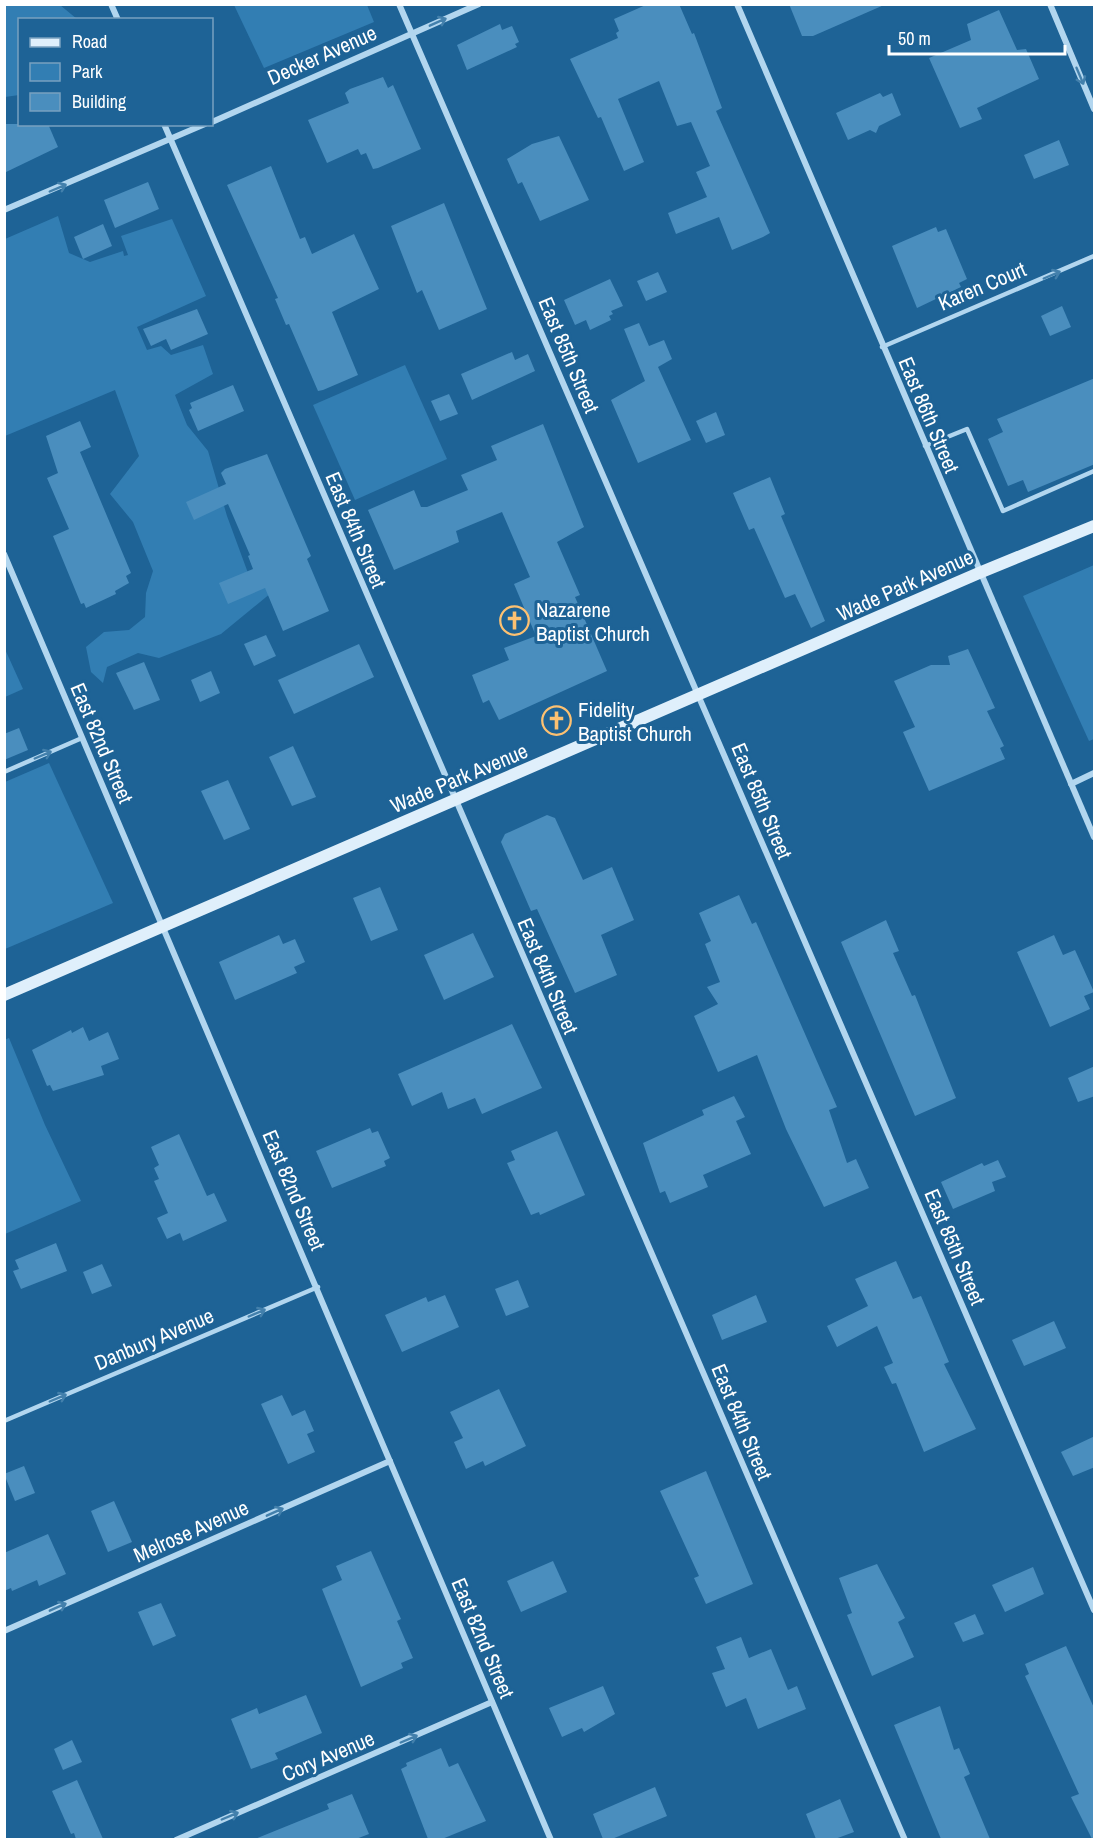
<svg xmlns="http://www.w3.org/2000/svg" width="1099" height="1844" font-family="'Archivo Narrow',sans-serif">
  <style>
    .green { fill: #327eb3 }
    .building { fill: #4a8ebe }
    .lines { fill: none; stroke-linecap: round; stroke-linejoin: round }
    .lane { stroke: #b2d6ef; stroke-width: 4.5 }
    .street { stroke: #b2d6ef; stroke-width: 6 }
    .secondary { stroke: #dfeffb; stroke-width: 12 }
    .oneway { stroke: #4380ac }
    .labels { text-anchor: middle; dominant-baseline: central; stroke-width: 6; stroke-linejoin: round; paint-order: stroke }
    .street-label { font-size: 21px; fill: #fff; stroke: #1e6396 }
    .poi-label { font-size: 21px; fill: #fff; stroke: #1e6396; text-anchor: start }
  </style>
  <rect width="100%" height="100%" fill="#1e6396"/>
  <g class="green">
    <path d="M5,4l55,1 17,14 -57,1 -1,75 -14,2z"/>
    <path d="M234,5h133l7,17 -110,46z"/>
    <path d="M58,216l11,37 21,9 33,-11 1,5 4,-1 -7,-19 51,-17 34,77 -69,31 10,23 14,-4 10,9 32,-10 10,29 -38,21 12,30 21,26 19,65 21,57 23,20 -50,41 -62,24 -21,-5 -31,14 -4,16 -12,-11 -5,-25 18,-15 25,-2 16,-13 1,-24 7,-22 -20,-49 -23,-28 29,-38 -24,-66 -110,46v-197z"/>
    <path d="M405,365l42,94 -92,41 -42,-95z"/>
    <path d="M1094,565v174l-5,2 -66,-145z"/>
    <path d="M4,647l19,42 -18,8h-1z"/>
    <path d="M49,763l64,140 -108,46v-167z"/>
    <path d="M9,1038l36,87 36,76 -76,33 -1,-194z"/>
  </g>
  <g class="building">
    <path d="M648,4h31l13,30 2,-1 28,75 -6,3 54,122 -7,4 -31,13 -13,-33 -43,17 -8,-21 39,-16 -11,-25 14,-6 -19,-44 -14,4 -18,-45 -41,18 26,63 -20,9 -23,-54 -3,1 -28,-59 48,-21 -2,-5 3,-2 -5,-12z"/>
    <path d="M789,4h95v1l-71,31h-11z"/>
    <path d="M999,10l18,40 9,-1 13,30 -62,29 5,11 -22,9 -31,-70 42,-18 -4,-16z"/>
    <path d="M500,24l2,6 10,-4 7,16 -4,2 2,3 -50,23 -10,-25z"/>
    <path d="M383,77l5,11 5,-3 28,64 -43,19 -5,1 -7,-16 -5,2 -3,-6 -31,14 -19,-43 41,-17 -4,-10 5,-4z"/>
    <path d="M880,93l3,4 9,-4 9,22 -22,11 -3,7 -6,-3 -22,10 -12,-27z"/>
    <path d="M4,124h44l10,23 -54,26z"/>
    <path d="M559,136l30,64 -49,21 -18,-39 -4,2 -11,-25 25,-15z"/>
    <path d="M1059,140l10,25 -35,14 -10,-24z"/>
    <path d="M271,166l29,73 5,-2 7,17 42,-20 25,55 -47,23 26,63 -35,15 -5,1 -29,-67 -3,1 -11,-26 3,-1 -51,-113z"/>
    <path d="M148,182l11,27 -44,19 -11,-28z"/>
    <path d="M444,203l43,106 -48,21 -17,-40 -5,3 -26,-67z"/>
    <path d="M103,224l9,22 -29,13 -9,-22z"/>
    <path d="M936,227l2,5 8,-3 21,50 -8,4 2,4 -44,21 -25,-62z"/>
    <path d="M658,272l9,20 -21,9 -9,-20z"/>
    <path d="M610,279l13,27 -12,5 2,3 -4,2 2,4 -21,10 -4,-10 -11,5 -11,-25z"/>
    <path d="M1062,306l9,21 -21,9 -9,-20z"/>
    <path d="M197,309l11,25 -37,16 -5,-11 -15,7 -8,-17z"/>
    <path d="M639,323l10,23 15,-6 8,19 -14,8 33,73 -53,23 -27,-63 34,-19 -21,-52z"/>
    <path d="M512,352l3,8 13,-6 7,17 -63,29 -11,-26z"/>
    <path d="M1095,378v86l-67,28 -5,-12 -15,6 -20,-47 15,-7 -6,-13z"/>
    <path d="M233,385l11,26 -46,20 -9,-21 3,-2 -2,-5z"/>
    <path d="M449,394l9,20 -18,7 -9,-20z"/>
    <path d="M716,412l9,23 -19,8 -10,-22z"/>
    <path d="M80,421l11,26 -11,5 51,121 -5,3 3,7 -14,8 1,3 -30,14 -2,-5 -3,1 -28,-68 16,-7 -22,-51 11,-5 -12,-37z"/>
    <path d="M543,424l41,103 -27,15 23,53 -5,2 32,74 -108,49 -10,-20 -6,3 -11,-28 37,-15 -5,-12 32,-12 -22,-52 16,-7 -28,-65 -46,19 3,11 -65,28 -26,-60 46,-20 7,17h6l41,-17 -7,-15 36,-15 -6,-14z"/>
    <path d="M267,454l44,102 -4,3 22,52 -46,20 -18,-43 -37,16 -9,-21 34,-14 -5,-13 2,-1 -22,-51 -34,16 -8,-18 40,-18 -5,-11 4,-4z"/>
    <path d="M770,477l15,37 -4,2 44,105 -14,7 -16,-34 -10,4 -31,-70 -5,2 -16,-37z"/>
    <path d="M266,635l10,21 -22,10 -10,-22z"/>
    <path d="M359,644l15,33 -80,37 -16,-34z"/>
    <path d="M968,649l27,59 -8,3 17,35 -4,2 5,11 -76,32 -26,-59 12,-5 -21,-46 37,-16h19l-2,-9z"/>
    <path d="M144,662l16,38 -26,10 -18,-37z"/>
    <path d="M211,671l9,22 -20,9 -9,-22z"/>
    <path d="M19,728l9,22 -24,10v-26z"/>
    <path d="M293,746l23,51 -24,9 -23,-49z"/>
    <path d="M228,780l22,49 -26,11 -23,-49z"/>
    <path d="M547,815l8,3 28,62 29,-13 22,53 -33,15 16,40 -42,18 -38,-84 -6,2 -30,-69 4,-8z"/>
    <path d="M380,887l18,43 -27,11 -18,-43z"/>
    <path d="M739,895l13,29 4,-2 81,185 -8,3 18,53 9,-4 13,29 -45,19 -38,-78 -29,-74 -39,17 -24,-56 24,-12 -11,-17 13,-5 -15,-38 6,-3 -12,-28z"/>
    <path d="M886,920l13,31 -6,2 19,43 3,-1 41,103 -41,18 -74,-174z"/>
    <path d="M473,933l21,44 -50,23 -20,-45z"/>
    <path d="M279,935l4,9 12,-5 10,23 -11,5 3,6 -62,27 -16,-38z"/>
    <path d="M1054,935l9,20 12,-5 19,42 -10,4 6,13 -40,18 -33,-75z"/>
    <path d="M512,1024l30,64 -60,26 -7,-16 -27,11 -6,-17 -30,14 -14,-32z"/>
    <path d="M83,1027l6,14 19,-9 11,27 -18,7 3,9 -51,16 -3,-6 -3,1 -15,-36 39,-20 1,3z"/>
    <path d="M1095,1066v30l-17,6 -10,-24z"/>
    <path d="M734,1096l11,21 -9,4 15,33 -48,21 5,12 -38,16 -5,-12 -5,2 -17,-50 61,-28 -2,-5z"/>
    <path d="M370,1128l2,5 6,-2 12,27 -6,3 2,5 -54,22 -16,-37z"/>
    <path d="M557,1131l28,64 -45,20 -1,-3 -8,3 -24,-52 8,-3 -4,-9z"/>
    <path d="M179,1134l28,62 7,-3 13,28 -44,20 -3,-8 -13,6 -10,-21 11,-5 -14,-32 5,-2 -5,-11 5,-3 -8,-18z"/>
    <path d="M998,1160l8,17 -14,5 3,9 -42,18 -12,-27 41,-19 2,3z"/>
    <path d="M56,1243l11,28 -46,18 -8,-18 6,-2 -4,-9z"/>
    <path d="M896,1261l17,38 8,-3 28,66 -5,2 32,65 -52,23 -28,-69 -4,1 -8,-17 9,-4 -16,-37 -40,21 -10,-21 41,-20 -13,-27z"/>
    <path d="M102,1264l10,22 -20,8 -9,-22z"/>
    <path d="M518,1280l11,27 -23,9 -11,-27z"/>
    <path d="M445,1295l14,32 -57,25 -17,-37 41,-18 2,5z"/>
    <path d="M756,1295l11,27 -45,18 -10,-25z"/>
    <path d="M1054,1321l12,27 -42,18 -12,-26z"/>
    <path d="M499,1389l27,57 -41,20 -2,-5 -17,8 -12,-27 9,-4 -13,-26z"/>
    <path d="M282,1395l10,21 13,-6 9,21 -7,3 8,18 -27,12 -27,-60z"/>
    <path d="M1095,1436v31l-22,9 -12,-24z"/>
    <path d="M24,1466l11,27 -20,8 -11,-27z"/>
    <path d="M706,1471l47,113 -47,20 -12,-26 5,-2 -39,-85z"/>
    <path d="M114,1501l18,41 -24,10 -17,-41z"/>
    <path d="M48,1534l18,40 -27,12 -2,-6 -25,11 -1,-3 -7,3v-38z"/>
    <path d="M371,1551l30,68 -4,2 16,37 -12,5 2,5 -42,19 -39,-98 20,-9 -6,-14z"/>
    <path d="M553,1561l14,31 -46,20 -14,-31z"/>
    <path d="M877,1564l28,54 -7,4 16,35 -42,19 -25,-61 5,-2 -13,-35z"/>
    <path d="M1033,1567l11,27 -39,18 -13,-27z"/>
    <path d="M161,1603l15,33 -23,10 -15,-34z"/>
    <path d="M975,1614l9,20 -21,8 -9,-19z"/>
    <path d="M741,1637l8,21 22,-9 17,41 9,-4 9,23 -48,20 -12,-31 -20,9 -14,-34 13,-4 -9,-22z"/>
    <path d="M1066,1646l29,64v129h-3l-21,-42 8,-3 -54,-118 4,-2 -4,-10z"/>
    <path d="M603,1686l12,28 -31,18 -2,-4 -20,9 -13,-29z"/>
    <path d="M306,1695l16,38 -47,20 3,6 -27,10 -20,-50 26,-11 2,6z"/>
    <path d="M940,1706l14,44 5,-2 11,26 -6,3 26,62h-49l-47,-114z"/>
    <path d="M72,1740l10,22 -19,8 -9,-21z"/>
    <path d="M441,1748l8,19 9,-4 28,58 -44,18h-14l-27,-70 6,-3 -1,-3z"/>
    <path d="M77,1780l26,59h-27l-2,-6 -3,1 -19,-43z"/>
    <path d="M655,1787l12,29 -55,23h-9l-10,-25z"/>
    <path d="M352,1794l17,40 -13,5h-101l74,-30 -2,-5z"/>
    <path d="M840,1799l14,33 -19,7h-19l-10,-25z"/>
  </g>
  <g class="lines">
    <g class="lane">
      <path d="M882,347l212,-91"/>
      <path d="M925,446l42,-17 36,82 91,-40"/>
      <path d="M4,772l78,-34"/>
      <path d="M4,1421l314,-134"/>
    </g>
    <g class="street">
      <path d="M111,4l7,16"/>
      <path d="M399,4l695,1606"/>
      <path d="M737,4l357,833"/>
      <path d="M1050,4l44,105"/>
      <path d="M212,122l267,-118"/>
      <path d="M164,124l741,1716"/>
      <path d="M4,210l201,-86"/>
      <path d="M4,554l547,1286"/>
      <path d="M1071,784l23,-11"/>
      <path d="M4,1631l386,-170"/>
      <path d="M176,1840l316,-138"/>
    </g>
    <path class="secondary" d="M4,995l975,-422 115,-47"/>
  </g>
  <defs><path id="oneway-shaft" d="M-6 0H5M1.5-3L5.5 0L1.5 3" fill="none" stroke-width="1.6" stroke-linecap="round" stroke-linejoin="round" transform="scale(1.5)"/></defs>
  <g class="oneway">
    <use href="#oneway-shaft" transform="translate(438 22) rotate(-24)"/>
    <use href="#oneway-shaft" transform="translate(1080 76) rotate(67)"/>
    <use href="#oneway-shaft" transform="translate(58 188) rotate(-23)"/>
    <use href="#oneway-shaft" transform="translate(1052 275) rotate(-23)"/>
    <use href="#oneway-shaft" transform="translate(43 755) rotate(-23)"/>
    <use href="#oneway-shaft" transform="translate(257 1313) rotate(-23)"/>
    <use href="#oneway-shaft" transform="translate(58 1398) rotate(-23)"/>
    <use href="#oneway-shaft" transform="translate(275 1512) rotate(-24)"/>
    <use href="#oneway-shaft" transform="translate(58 1607) rotate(-24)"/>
    <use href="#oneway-shaft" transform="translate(409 1739) rotate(-23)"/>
    <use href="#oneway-shaft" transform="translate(230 1816) rotate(-23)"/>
  </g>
  <defs>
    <symbol id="church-ring" viewBox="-11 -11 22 22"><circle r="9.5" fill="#1e6396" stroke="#fdc171" stroke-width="1.5"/><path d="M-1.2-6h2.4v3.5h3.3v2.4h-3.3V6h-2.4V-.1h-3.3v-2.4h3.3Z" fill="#fdc171"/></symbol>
  </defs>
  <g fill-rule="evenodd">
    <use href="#church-ring" x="498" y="604" width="33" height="33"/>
    <use href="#church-ring" x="540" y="704" width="33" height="33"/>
  </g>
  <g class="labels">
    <g class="street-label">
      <text transform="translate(322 55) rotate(-24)">Decker Avenue</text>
      <text transform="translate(982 286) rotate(-23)">Karen Court</text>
      <text transform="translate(569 355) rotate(67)">East 85th Street</text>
      <text transform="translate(929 415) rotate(67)">East 86th Street</text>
      <text transform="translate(356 530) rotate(67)">East 84th Street</text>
      <text transform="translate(905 585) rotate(-24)">Wade Park Avenue</text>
      <text transform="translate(102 743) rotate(67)">East 82nd Street</text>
      <text transform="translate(459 778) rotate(-23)">Wade Park Avenue</text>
      <text transform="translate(762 801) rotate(67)">East 85th Street</text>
      <text transform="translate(548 976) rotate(67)">East 84th Street</text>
      <text transform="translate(294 1190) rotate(67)">East 82nd Street</text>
      <text transform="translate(955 1247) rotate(67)">East 85th Street</text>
      <text transform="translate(154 1339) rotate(-23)">Danbury Avenue</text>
      <text transform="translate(742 1422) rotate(67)">East 84th Street</text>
      <text transform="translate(191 1531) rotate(-24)">Melrose Avenue</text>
      <text transform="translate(483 1638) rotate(67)">East 82nd Street</text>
      <text transform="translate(328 1756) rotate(-23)">Cory Avenue</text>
    </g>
    <g class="poi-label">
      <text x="536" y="609">Nazarene<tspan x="536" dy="24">Baptist Church</tspan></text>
      <text x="578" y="709">Fidelity<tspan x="578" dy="24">Baptist Church</tspan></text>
    </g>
  </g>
  <rect width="1099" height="1844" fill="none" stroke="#ffffff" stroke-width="12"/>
  <rect x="18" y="18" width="195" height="108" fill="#1e6396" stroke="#78a1c0" stroke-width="1.5"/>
  <rect x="30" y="38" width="30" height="9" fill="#dfeffb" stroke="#78a1c0" stroke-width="1.5"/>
  <text x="72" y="48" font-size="18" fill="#ffffff">Road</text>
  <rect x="30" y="63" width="30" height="18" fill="#327eb3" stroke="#78a1c0" stroke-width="1.5"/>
  <text x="72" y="78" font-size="18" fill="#ffffff">Park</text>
  <rect x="30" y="93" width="30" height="18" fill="#4a8ebe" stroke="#78a1c0" stroke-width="1.5"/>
  <text x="72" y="108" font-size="18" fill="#ffffff">Building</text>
  <path d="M889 45v9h176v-9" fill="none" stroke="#ffffff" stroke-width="3"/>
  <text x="898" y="45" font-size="18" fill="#ffffff" stroke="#1e6396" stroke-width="4.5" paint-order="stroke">50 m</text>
</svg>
